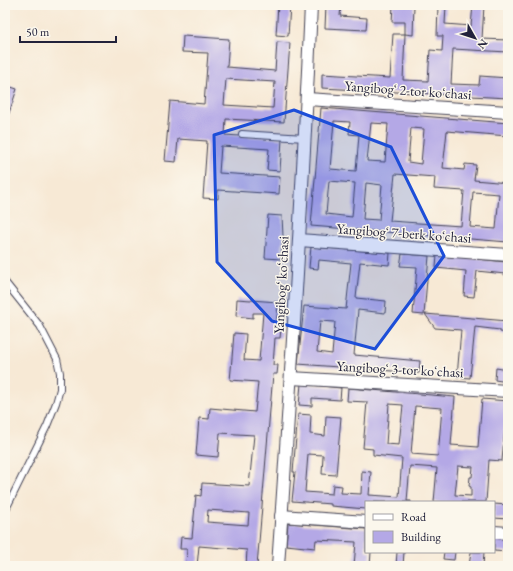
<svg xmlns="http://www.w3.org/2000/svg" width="513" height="571" font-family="'EB Garamond',serif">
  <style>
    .building { fill: #b4a8e6; fill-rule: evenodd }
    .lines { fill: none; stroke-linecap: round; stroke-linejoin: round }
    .service-casing { stroke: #424052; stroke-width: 8 }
    .minor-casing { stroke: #424052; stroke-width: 14 }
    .service { stroke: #fff; stroke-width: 6 }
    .minor { stroke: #fff; stroke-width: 12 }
    .marked { fill: #1d4ed8; fill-opacity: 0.2; stroke: #1d4ed8; stroke-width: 3; stroke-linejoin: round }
    .labels { text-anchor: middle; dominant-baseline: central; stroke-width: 3; stroke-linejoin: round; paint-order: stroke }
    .street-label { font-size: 14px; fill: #22223b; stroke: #fbf7ec }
  </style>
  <rect width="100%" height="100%" fill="#fbf7ec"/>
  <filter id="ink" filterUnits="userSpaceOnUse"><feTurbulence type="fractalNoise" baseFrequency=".025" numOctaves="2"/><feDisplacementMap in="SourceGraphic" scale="8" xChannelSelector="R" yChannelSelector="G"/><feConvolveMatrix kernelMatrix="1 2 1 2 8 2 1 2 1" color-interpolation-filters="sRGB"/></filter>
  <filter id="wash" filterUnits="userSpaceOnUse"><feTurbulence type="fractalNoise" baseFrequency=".012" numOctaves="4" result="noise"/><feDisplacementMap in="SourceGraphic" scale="16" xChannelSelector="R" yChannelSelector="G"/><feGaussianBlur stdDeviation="0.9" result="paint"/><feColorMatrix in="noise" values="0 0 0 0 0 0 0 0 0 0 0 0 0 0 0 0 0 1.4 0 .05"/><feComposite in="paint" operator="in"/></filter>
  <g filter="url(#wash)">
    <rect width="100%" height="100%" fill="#f7e9d5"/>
    <g id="blocks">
      <g class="building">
        <path d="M278,5h12l-2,31 -12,-1z"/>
        <path d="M326,5h15l-1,11 27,2 -1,12 -41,-2z"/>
        <path d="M393,5h21l-1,30 -8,-1v-12h-13z"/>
        <path d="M438,5h8l-1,19 26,2 2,-21h11l-2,34 26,1v12l-55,-3 -2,35 28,1 1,-9 28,2v20l-186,-10v-14l68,4 3,-44h12l-2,46 25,1 2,-31 12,1 1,-15h-6z"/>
        <path d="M183,36l46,3 -2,28 48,4 2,-29 13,1 -6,79 -58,-3 -1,16 57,4 -2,32 -13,-1 2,-21 -48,-3 -2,27 61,4 -1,17 -61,-4v9l-15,-1 4,-57 -29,-2 -2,23 -11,-1 5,-60 34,3 4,-51 -26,-1zM226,79l49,3 -2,26 -49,-3z"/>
        <path d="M5,85l12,4 -12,36z"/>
        <path d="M321,108l187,15v13l-61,-5 -4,37 21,2 1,-6 11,1 -2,15 34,3v59l-197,-16zM334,121l16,1 -1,12 10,1 -3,36 -26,-2zM371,123l17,1 -3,38 -18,-1zM411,128l13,1 -3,35 -13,-2zM395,174l40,3 -1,12 30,2 -3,35 -71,-5zM329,181l26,2 -3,34 -26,-3zM366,183l16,2 -3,35 -16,-1zM473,192l26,2 -3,35 -26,-2z"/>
        <path d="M268,215l14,1 1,20 -2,23 -16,-1z"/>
        <path d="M311,247l79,6 -1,12 -29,-3 -4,36 30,3 -1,12 -27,-3 -4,45 66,6 -1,12 -121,-9 6,-58 42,3 5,-46 -32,-3 -1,9 -9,-1zM320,321l15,1 -3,32 -15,-2z"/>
        <path d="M402,254l27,2 -5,59 -11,-1 4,-47 -17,-1z"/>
        <path d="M437,255l69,7v-3h2v17h-3v-2l-28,-3 -3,26 -10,-1 2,-25 -30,-3z"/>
        <path d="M237,299l41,3 -2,27h5l-1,9h-5l-2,27h5l-1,9h-4l-16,192h-11l1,-16 -48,-4 -2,20h-11l1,-17h-7l1,-12 11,1 4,-43 5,1 1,-13 47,3 5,-51 -34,-2 -2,24 -22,-2 3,-37 10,1 1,-11 45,4 3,-30 -28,-2 1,-10 3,-37 12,1 -2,26 15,1 4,-48h-10v5l-17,-2zM208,510l41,3 -1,12 -41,-3z"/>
        <path d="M425,314l83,7v12l-8,-1v-2l-25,-3 -5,51 -13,-1 4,-47 -26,-2z"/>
        <path d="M496,368l12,2v12l-13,-2z"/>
        <path d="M301,384l40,4 -1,12 -28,-2v8l-13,-1z"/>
        <path d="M348,388l107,9 -4,48 27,2 4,-48 26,2v14l-2,-1 -4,47 -13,-1 -3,42h-52l3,-34 -27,-2 -3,35h4v1h-45v7l-35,-3v-2l-39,-3 3,-29h-2l5,-58 13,1 -1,19 15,2 1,-20 15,1 -5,58 -14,-1 1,-19 -15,-1 -3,38 27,2 1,-9 9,1 -1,7 20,1 1,-23 9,1 -2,23 30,2 3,-39 -29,-3v-6l-10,-1 4,-46 -20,-1zM389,404l14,1 -4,40 -13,-1zM415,406l27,2 -4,48 -27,-2zM458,466l15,1 -1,10h-2l-1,9 2,1v9l-16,-1z"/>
        <path d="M494,504l14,1v14l-14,-1z"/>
        <path d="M288,523l78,6v23h5l-1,14h-16l2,-24 -40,-2 -1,8 -29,-3z"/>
        <path d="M494,538l14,1v13l-14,-1z"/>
        <path d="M397,552h7l-1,14h-7z"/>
        <path d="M444,552h11l-1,8 -11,-1z"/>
        <path d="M471,552h13l-1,14h-14z"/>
      </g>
    </g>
  </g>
  <g filter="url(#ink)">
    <use href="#blocks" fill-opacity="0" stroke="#424052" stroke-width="1"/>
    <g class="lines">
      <defs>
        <g id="service">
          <path d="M242,134l63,4"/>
          <path d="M5,282l35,44 17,33 3,14v16l-4,14 -9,23 -42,85"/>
        </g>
        <g id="minor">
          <path d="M307,99l201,13"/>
          <path d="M299,240l209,15"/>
          <path d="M291,378l217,13"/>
          <path d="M281,516l85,6"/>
          <path d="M494,532l14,1"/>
          <path d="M278,566c13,-187 25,-374 33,-561"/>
        </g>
      </defs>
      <use href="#service" class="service-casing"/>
      <use href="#minor" class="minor-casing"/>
      <use href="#service" class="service"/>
      <use href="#minor" class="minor"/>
    </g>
  </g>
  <path class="marked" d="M294,110l97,37 53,109 -69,93 -103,-28 -55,-59 -3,-127z"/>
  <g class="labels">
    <g class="street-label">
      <text transform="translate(408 90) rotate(4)">Yangibogʻ 2-tor koʻchasi</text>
      <text transform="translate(404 233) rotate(4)">Yangibogʻ 7-berk koʻchasi</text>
      <text transform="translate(281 285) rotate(-87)">Yangibogʻ koʻchasi</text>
      <text transform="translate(400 369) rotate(3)">Yangibogʻ 3-tor koʻchasi</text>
    </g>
  </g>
  <rect width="513" height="571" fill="none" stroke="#fbf7ec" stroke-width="20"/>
  <rect x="365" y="501" width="130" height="52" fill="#fbf7ec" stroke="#a4a2a5"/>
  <rect x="373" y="514" width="20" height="6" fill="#ffffff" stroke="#a4a2a5"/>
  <text x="401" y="521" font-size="12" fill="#22223b">Road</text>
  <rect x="373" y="531" width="20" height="12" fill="#b4a8e6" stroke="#a4a2a5"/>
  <text x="401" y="541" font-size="12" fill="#22223b">Building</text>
  <g transform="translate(475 38) rotate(129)" stroke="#fbf7ec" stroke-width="3" paint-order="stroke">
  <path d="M0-3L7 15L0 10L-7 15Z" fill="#22223b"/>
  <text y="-6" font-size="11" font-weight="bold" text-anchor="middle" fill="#22223b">N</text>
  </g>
  <path d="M20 36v6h96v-6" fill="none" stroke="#22223b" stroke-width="2"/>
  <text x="26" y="36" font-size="12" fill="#22223b" stroke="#fbf7ec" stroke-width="3" paint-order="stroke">50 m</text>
</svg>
